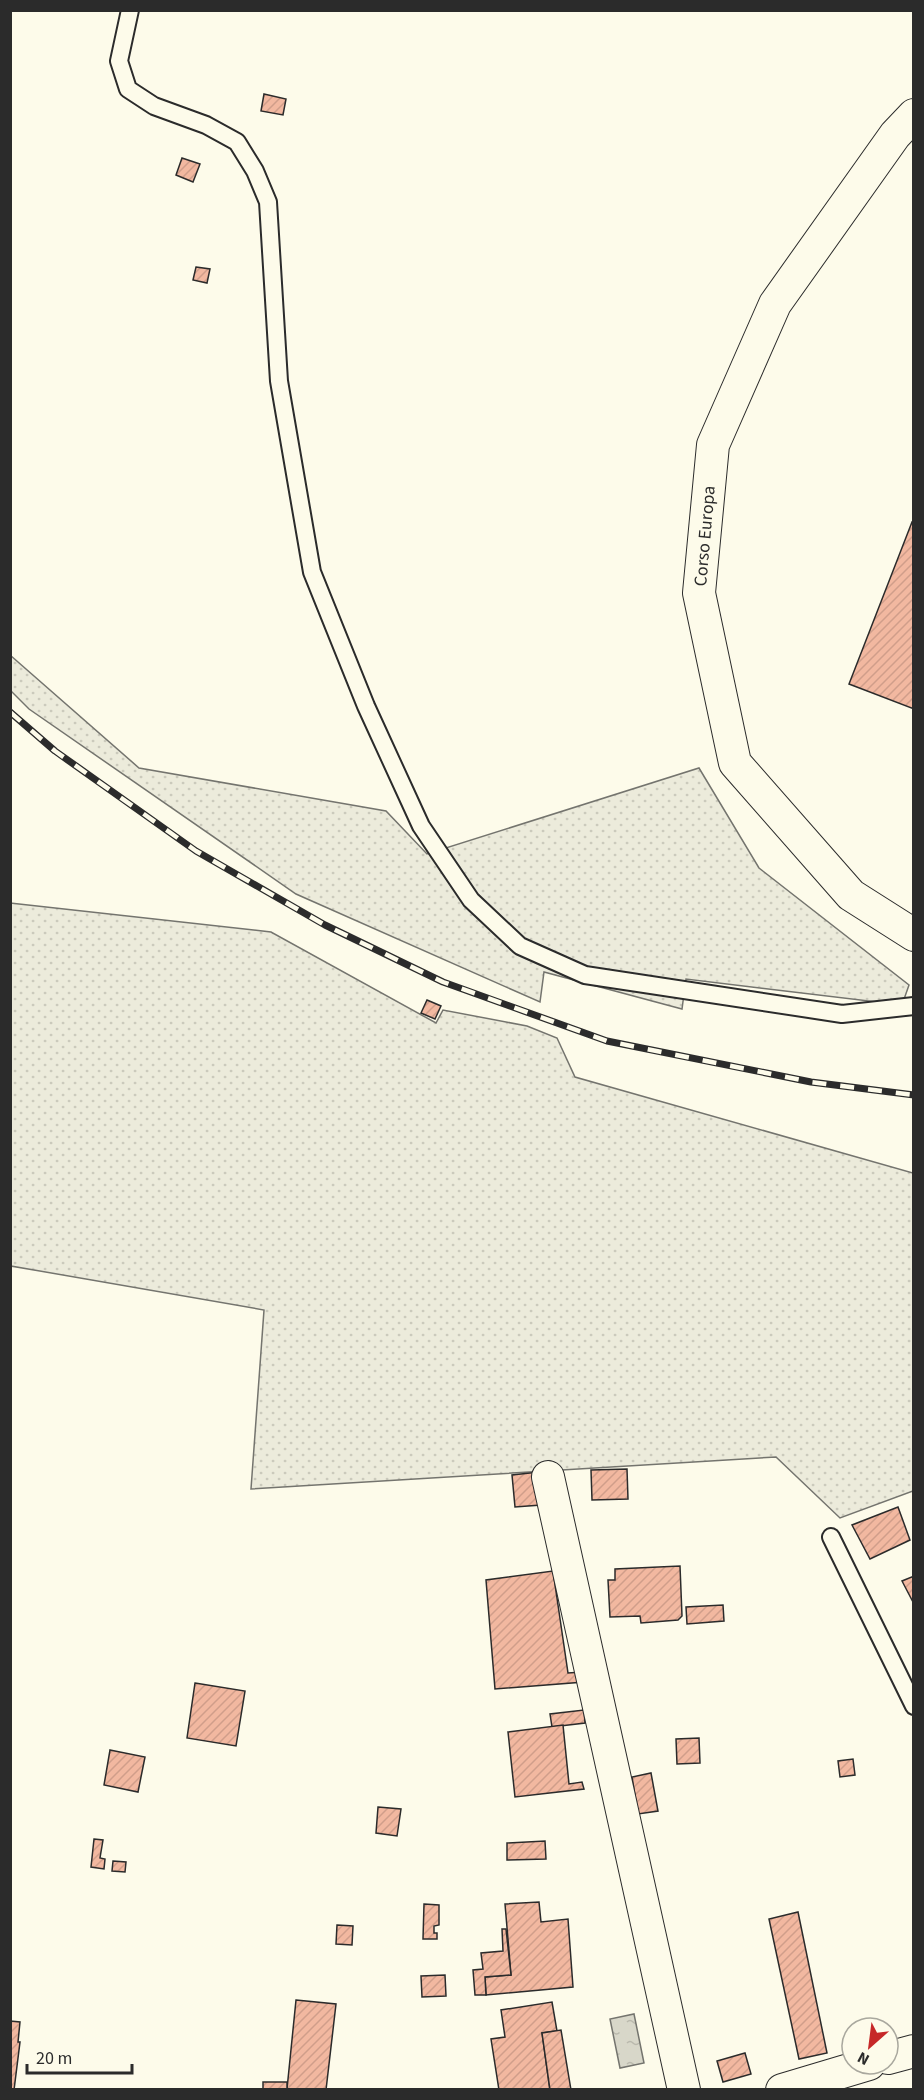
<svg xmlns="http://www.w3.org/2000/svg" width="924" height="2100" font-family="'Source Sans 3',sans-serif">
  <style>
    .grass { fill: url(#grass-dots); stroke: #74746e; stroke-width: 1.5 }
    .water { fill: url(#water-ripples); stroke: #74746e; stroke-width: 1.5 }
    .building { fill: url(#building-hatch); stroke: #2b2b2b; stroke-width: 1.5 }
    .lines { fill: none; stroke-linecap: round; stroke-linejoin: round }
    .service-casing { stroke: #2b2b2b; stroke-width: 20 }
    .minor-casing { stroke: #2b2b2b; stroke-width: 34 }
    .service { stroke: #fdfbea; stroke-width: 16 }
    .minor { stroke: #fdfbea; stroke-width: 32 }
    .rail-casing { stroke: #2b2b2b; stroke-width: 7 }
    .rail { stroke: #fdfbea; stroke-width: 4.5; stroke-dasharray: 14; stroke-linecap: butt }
    .labels { text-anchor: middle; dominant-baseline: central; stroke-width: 4.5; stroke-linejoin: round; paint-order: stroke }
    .street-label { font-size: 18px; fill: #2b2b2b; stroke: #fdfbea }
  </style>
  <defs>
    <pattern id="grass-dots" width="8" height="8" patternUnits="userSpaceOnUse" patternTransform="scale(1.5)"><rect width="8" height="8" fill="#ecebdb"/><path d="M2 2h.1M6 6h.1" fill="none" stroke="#cbcabc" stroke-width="1.8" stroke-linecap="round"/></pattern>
    <pattern id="water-ripples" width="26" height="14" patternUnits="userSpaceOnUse" patternTransform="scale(1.5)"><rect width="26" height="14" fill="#d8d7c9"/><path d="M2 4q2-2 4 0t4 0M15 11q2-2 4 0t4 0" fill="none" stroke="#bab9ad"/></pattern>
    <pattern id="building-hatch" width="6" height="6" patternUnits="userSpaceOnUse" patternTransform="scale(1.5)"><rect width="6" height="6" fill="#f2b8a0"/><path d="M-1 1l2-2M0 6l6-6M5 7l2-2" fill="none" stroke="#d09e8a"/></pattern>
  </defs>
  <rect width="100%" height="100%" fill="#fdfbea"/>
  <g class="grass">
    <path d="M10,655l129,113 247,43 41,43 272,-86 60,100 150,117 -7,20 -216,-26 -4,30 -138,-37 -4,30 -244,-108 -267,-185 -18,-18z"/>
    <path d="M10,903l261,29 165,91 7,-13 84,16 30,12 18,39 338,96v318l-73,27 -64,-61 -525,32 13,-179 -253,-44z"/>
  </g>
  <path class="water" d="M634,2014l10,49 -24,5 -10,-49z"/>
  <g class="building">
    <path d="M264,94l22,5 -3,16 -22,-4z"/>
    <path d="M182,158l18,6 -7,18 -17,-7z"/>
    <path d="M196,267l14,2 -3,14 -14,-3z"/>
    <path d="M912,522l2,1v186l-65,-25z"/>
    <path d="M427,1000l14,6 -6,13 -14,-6z"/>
    <path d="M627,1469l1,30 -36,1 -1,-30z"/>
    <path d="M539,1472l2,33 -26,2 -3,-32z"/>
    <path d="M898,1507l12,33 -40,19 -18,-34z"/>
    <path d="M680,1566l2,50 -4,4 -37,3 -1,-7 -30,1 -2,-37h7v-11z"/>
    <path d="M553,1571l15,102 14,-1 2,10 -89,7 -9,-109z"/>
    <path d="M914,1576v28l-12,-23z"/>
    <path d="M723,1605l1,16 -37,3 -1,-17z"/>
    <path d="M195,1683l50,8 -9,55 -49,-8z"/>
    <path d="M584,1710l1,13 -33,4 -2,-13z"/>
    <path d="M563,1725l6,59 13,-2 2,7 -69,8 -7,-65z"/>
    <path d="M699,1738l1,25 -23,1 -1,-25z"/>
    <path d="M110,1750l35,7 -7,35 -34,-7z"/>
    <path d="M853,1759l2,16 -15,2 -2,-16z"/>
    <path d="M651,1773l7,38 -20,3 -6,-37z"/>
    <path d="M378,1807l23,2 -4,27 -21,-3z"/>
    <path d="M94,1839l9,1 -3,18 5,1 -1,10 -13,-2z"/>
    <path d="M545,1841l1,18 -39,1v-17z"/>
    <path d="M113,1861l13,1 -1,10 -13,-1z"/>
    <path d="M539,1902l2,20 27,-3 5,68 -87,8 -1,-18 26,-2 -6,-71z"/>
    <path d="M424,1904l15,1v20l-5,1v7h3v6h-14z"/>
    <path d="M798,1912l29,141 -28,6 -30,-140z"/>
    <path d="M337,1925l16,1 -1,19 -16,-1z"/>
    <path d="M502,1929h4l5,46 -26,2 1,18h-11l-2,-25 10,-1 -2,-16 22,-2z"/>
    <path d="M445,1975l1,21 -24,1 -1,-21z"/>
    <path d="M296,2000l40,4 -10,86 -39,-1z"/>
    <path d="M552,2002l5,29 -15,2 8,57h-51l-8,-51 14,-2 -4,-27z"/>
    <path d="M10,2021l10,1 -2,20h2l-6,48h-4z"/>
    <path d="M561,2030l10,60h-21l-8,-57z"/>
    <path d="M745,2053l6,21 -28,8 -6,-21z"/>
    <rect x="263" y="2082" width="24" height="8"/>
  </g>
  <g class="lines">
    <defs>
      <g id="service">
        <path d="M130,10l-11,51 9,28 26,17 52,19 31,17 18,29 13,31 11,179 33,191 54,134 55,120 50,74 49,46 65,29 257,39 72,-8"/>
        <path d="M831,1537l83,169"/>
      </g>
      <g id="minor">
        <path d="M914,115l-19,20 -120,169 -62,141 -14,148 36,170 116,132 63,40"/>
        <path d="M548,1477l136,613"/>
        <path d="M888,2058l26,-7"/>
        <path d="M782,2090l87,-26"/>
      </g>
    </defs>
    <use href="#service" class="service-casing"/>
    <use href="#minor" class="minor-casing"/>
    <use href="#service" class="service"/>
    <use href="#minor" class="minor"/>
    <defs>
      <path id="rail" d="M10,712l45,39 141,100 129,74 118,57 164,59 204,41 103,13"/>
    </defs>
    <use href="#rail" class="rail-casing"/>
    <use href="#rail" class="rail"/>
  </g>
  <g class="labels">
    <g class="street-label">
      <text transform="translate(705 536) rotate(-85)">Corso Europa</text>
    </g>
  </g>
  <rect width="924" height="2100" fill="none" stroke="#2b2b2b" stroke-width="24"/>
  <g transform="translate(870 2046) rotate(208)"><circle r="28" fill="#fdfbea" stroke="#a9a89e" stroke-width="1.5"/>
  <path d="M0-4.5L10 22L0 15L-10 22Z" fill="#c62828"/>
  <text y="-9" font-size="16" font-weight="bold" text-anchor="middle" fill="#2b2b2b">N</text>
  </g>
  <path d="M27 2064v9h105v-9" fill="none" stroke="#2b2b2b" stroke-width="3"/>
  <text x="36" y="2064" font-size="18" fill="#2b2b2b" stroke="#fdfbea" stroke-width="4.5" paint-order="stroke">20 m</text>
</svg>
